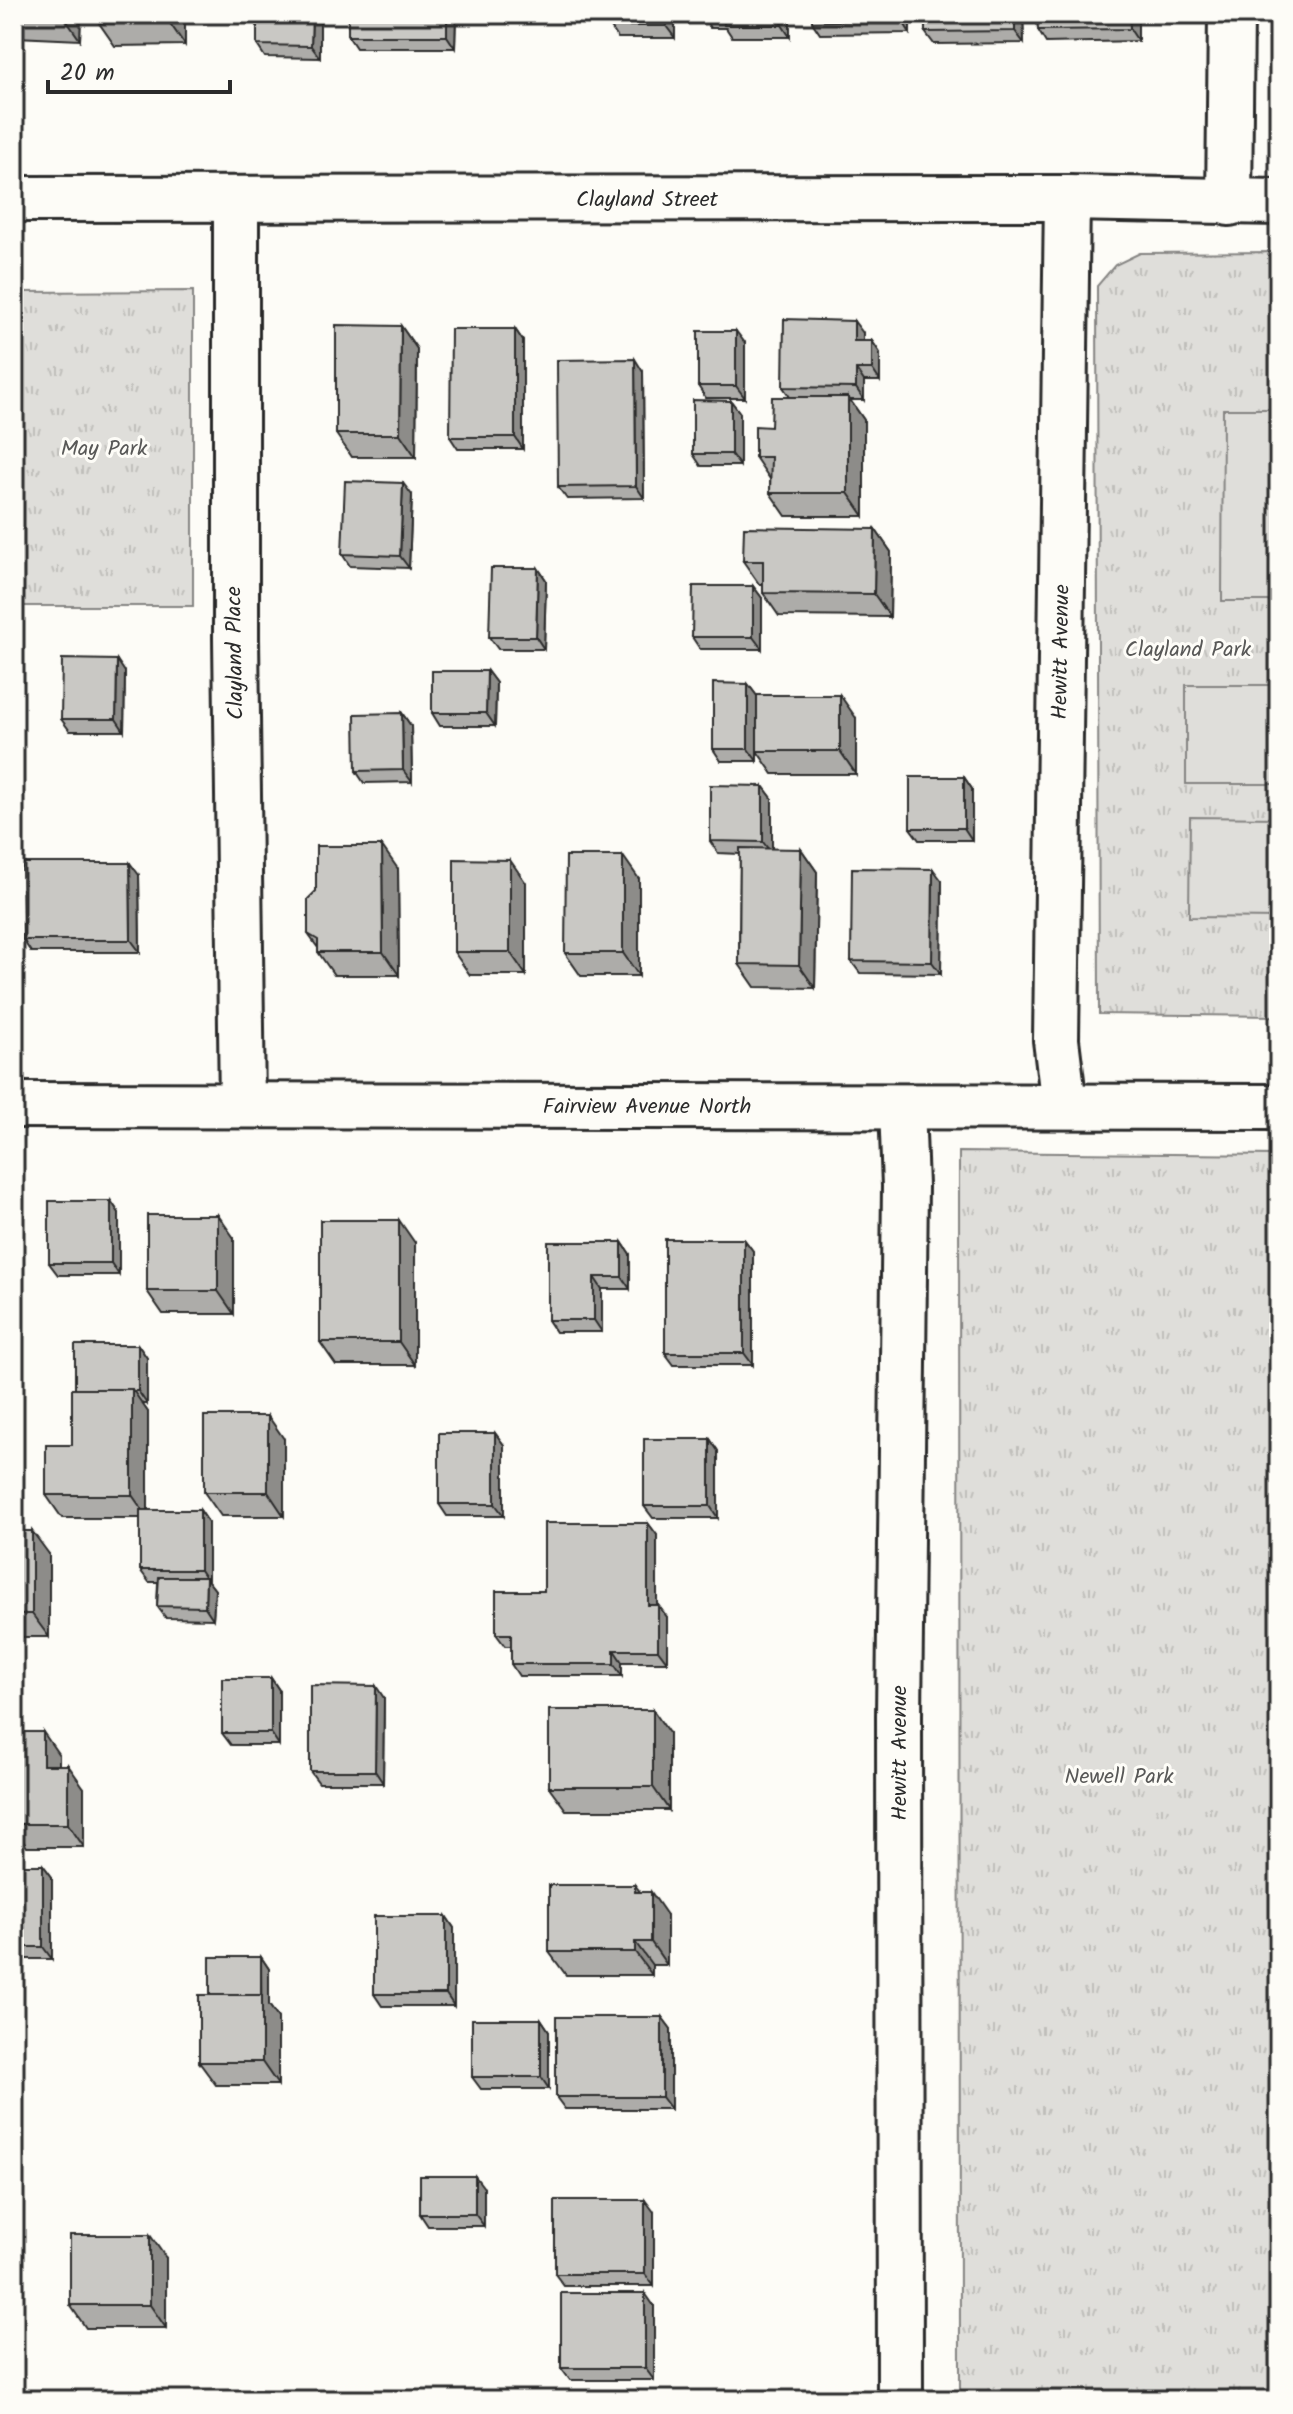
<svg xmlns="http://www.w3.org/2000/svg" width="1293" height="2414" font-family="Kalam,sans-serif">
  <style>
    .park { fill: url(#park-tufts); stroke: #858482; stroke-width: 2 }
    .pitch { fill: #dfdeda; stroke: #858482; stroke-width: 2 }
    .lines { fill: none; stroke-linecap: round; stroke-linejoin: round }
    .minor-casing { stroke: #2b2b2b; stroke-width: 50 }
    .tertiary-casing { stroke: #2b2b2b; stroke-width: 50 }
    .minor { stroke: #fdfcf7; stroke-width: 44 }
    .tertiary { stroke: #fdfcf7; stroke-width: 44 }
    .wall { fill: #adaca9; stroke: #2b2b2b; stroke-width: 2 }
    .shaded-wall { fill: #8d8c89; stroke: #2b2b2b; stroke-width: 2 }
    .building { fill: #c9c8c4; stroke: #2b2b2b; stroke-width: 2 }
    .labels { text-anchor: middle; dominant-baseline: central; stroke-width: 6; stroke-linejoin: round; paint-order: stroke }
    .street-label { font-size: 22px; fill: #2b2b2b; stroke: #fdfcf7 }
    .park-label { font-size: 22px; fill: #585857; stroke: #fdfcf7 }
  </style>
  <defs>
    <pattern id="park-tufts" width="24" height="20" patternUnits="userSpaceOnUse" patternTransform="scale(2)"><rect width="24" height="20" fill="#dfdeda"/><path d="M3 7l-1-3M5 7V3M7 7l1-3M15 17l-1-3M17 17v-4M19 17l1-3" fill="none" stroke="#c0bfbb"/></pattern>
  </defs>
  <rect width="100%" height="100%" fill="#fdfcf7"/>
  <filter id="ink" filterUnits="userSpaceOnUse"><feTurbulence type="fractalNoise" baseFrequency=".0125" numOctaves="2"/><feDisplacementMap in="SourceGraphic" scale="16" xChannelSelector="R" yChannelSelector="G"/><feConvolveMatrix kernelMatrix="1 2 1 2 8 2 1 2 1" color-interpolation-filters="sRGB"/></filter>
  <g filter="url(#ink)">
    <g class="park">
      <path d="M1279,252v764l-180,-2 -2,-728 18,-21 25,-12z"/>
      <path d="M193,291v315h-179v-314z"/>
      <path d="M959,1152l320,3v1245h-319z"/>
    </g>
    <g class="pitch">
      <path d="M1223,409h55v192h-56z"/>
      <rect x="1186" y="685" width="93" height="99"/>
      <path d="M1190,817l89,1v100l-90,-1z"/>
    </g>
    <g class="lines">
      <defs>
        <g id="minor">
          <path d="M14,199l1053,-1 212,4"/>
          <path d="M236,200v439l6,466"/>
          <path d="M1229,203l2,-189"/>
          <path d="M1064,1105l-8,-65 11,-842"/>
          <path d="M900,2400l-1,-684 6,-530 -3,-79"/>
        </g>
        <path id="tertiary" d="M14,1105l1265,2"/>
      </defs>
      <use href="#minor" class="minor-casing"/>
      <use href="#tertiary" class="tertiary-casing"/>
      <use href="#minor" class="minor"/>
      <use href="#tertiary" class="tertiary"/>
    </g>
    <g class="wall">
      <path d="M14,14h67l-1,26 -64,-3 -2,-3z"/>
      <path d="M185,14v31l-70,1 -16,-23z"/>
      <path d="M320,14v44l-55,-1 -8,-12z"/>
      <path d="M456,14l-1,34h-99l-8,-12z"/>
      <path d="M495,14h78v6h-73z"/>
      <path d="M675,14v24h-57l-8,-12z"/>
      <path d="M702,14h88v23h-58l-6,-9h-16z"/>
      <path d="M812,14h98v19l-90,1 -8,-12z"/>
      <path d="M1023,14l1,29 -90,1 -9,-12z"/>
      <path d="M1037,14h101v27l-92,2 -8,-13z"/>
      <path d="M401,326l16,23 -1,108h-64l-16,-23z"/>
      <path d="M515,329l8,12v108h-65l-8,-12z"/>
      <path d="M863,333v8h9l8,12v28h-16v19h-14l14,20v96h-78l-16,-23v-14l-15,-22 16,-30 19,-30 -7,-10z"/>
      <path d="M745,343v55h-39l-8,-12z"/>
      <path d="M643,372l1,126 -77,1 -9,-12z"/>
      <path d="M731,401l9,12v53h-39l-8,-12z"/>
      <path d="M412,495l-3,73 -59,-2 -8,-12z"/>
      <path d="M875,529l16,23 -1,65 -111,-1 -16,-23v-9h-4l-16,-23z"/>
      <path d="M538,568l8,12 -2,69h-46l-9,-12z"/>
      <path d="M753,586l9,12v51h-62l-8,-12z"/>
      <path d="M487,671l9,12 -1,43h-55l-8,-13z"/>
      <path d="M125,672l-1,59h-54l-9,-12z"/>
      <path d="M748,684l9,12v65h-36l-8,-12z"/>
      <path d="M402,713l9,13 1,56 -48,1 -8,-12z"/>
      <path d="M856,718v56h-83l-16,-23z"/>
      <path d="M964,777l8,12v51h-53l-9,-12z"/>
      <path d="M763,786l9,12v51h29l16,23 -2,116 -60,-1 -16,-23 1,-110 -22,-1 -8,-12z"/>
      <path d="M398,869l1,106h-65l-16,-23v-4l-10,-14z"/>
      <path d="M139,875l1,77h-109l-8,-12z"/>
      <path d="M639,879v97h-58l-16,-23z"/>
      <path d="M942,881l-1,93 -81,-1 -9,-12z"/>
      <path d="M526,883v92h-56l-16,-23z"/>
      <path d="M111,1201l8,12v62h-61l-9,-12z"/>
      <path d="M234,1238v76h-71l-16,-23z"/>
      <path d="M744,1239l9,12v114h-79l-9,-12z"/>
      <path d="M622,1242l8,12v35h-28v43h-46l-8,-12z"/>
      <path d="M415,1243v122h-79l-16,-23z"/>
      <path d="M138,1345l9,13v46h-5l6,8v98h52l8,12v59l7,9 -2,29 -47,-1 -9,-12 1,-24h-9l-9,-12v-52h-78l-16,-23 26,-50 3,-56z"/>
      <path d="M495,1433l9,12v71h-57l-8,-12z"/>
      <path d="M284,1439v77h-63l-17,-24z"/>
      <path d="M710,1439l8,12v67h-65l-9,-12z"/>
      <path d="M648,1523l9,12v70h1l9,12v45h-45v14h-103l-8,-12v-18h-6l-9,-12 48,-43z"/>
      <path d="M14,1531l35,23v83h-35z"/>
      <path d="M271,1678l8,12v55h-48l-9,-12z"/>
      <path d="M384,1698l-1,85h-64l-9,-12z"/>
      <path d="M14,1732l45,23v10l25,23v59h-57l-13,-19z"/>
      <path d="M669,1733v77h-103l-17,-23z"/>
      <path d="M14,1865h29l9,12v82h-38z"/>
      <path d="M640,1892l27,23v50h-15v10h-86l-17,-23z"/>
      <path d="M446,1916l8,12v78h-72l-8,-12z"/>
      <path d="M261,1957l8,12v36l9,13v67h-62l-17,-23 11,-67z"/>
      <path d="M662,2017l9,12v80h-106l-9,-12z"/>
      <path d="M541,2019l8,12v58h-68l-9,-12z"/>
      <path d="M484,2188v38h-56l-8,-12z"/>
      <path d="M654,2212v74h-90l-9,-12z"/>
      <path d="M166,2258v70h-80l-16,-23z"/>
      <path d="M654,2306v74h-84l-9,-12z"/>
    </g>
    <g class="shaded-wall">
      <path d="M64,14h17l-1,26 -16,-23z"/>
      <path d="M169,14h16v31l-16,-23z"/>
      <path d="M312,14h8v44l-9,-12z"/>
      <path d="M447,14h9l-1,34 -8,-12z"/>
      <path d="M666,14h9v24l-9,-12z"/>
      <path d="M782,14h8v23l-8,-12z"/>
      <path d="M902,14h8v19l-8,-13z"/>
      <path d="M1015,14h8l1,29 -9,-12z"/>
      <path d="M1129,14h9v27l-8,-12z"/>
      <path d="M854,321l9,12v20l-9,-12z"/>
      <path d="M401,326l16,23 -1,108 -16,-23z"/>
      <path d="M515,329l8,12v108l-8,-12z"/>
      <path d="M736,331l9,12v55l-9,-12z"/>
      <path d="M872,341l8,12v28l-8,-12z"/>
      <path d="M635,359l8,13 1,126 -8,-12z"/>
      <path d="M856,369l8,12v19l-8,-12z"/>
      <path d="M848,397l16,23v96l-16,-23z"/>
      <path d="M731,401l9,12v53l-9,-12z"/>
      <path d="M403,483l9,12 -3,73 -9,-12z"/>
      <path d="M875,529l16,23 -1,65 -16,-23z"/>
      <path d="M538,568l8,12 -2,69 -8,-12z"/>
      <path d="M753,586l9,12v51l-9,-12z"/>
      <path d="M117,660l8,12 -1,59 -8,-12z"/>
      <path d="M487,671l9,12 -1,43 -9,-13z"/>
      <path d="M748,684l9,12v65l-9,-12z"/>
      <path d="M840,695l16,23v56l-16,-23z"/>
      <path d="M402,713l9,13 1,56 -9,-12z"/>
      <path d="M964,777l8,12v51l-8,-12z"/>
      <path d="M763,786l9,12v56l-9,-12z"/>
      <path d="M382,846l16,23 1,106 -16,-23z"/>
      <path d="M801,849l16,23 -2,116 -16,-23z"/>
      <path d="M623,856l16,23v97l-16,-23z"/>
      <path d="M510,860l16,23v92l-16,-23z"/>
      <path d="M130,863l9,12 1,77 -9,-12z"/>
      <path d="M933,869l9,12 -1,93 -9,-12z"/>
      <path d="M111,1201l8,12v62l-8,-12z"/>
      <path d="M218,1215l16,23v76l-16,-23z"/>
      <path d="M399,1220l16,23v122l-16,-23z"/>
      <path d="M744,1239l9,12v114l-9,-12z"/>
      <path d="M622,1242l8,12v35l-8,-12z"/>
      <path d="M594,1277l8,12v43l-8,-12z"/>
      <path d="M138,1345l9,13v46l-9,-13z"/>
      <path d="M132,1389l16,23v106l-16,-23z"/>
      <path d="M268,1416l16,23v77l-16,-24z"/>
      <path d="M495,1433l9,12v71l-9,-12z"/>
      <path d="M710,1439l8,12v67l-8,-12z"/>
      <path d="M200,1510l8,12v59l7,9 -2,29 -8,-12 1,-28 -6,-9z"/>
      <path d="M648,1523l9,12v82l-9,-12z"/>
      <path d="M32,1531l17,23v83l-17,-23z"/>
      <path d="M658,1605l9,12v45l-9,-12z"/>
      <path d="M614,1650l8,12v14l-8,-12z"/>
      <path d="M271,1678l8,12v55l-8,-12z"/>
      <path d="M376,1686l8,12 -1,85 -8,-12z"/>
      <path d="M653,1710l16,23v77l-16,-23z"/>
      <path d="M43,1732l16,23v33l-16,-23z"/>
      <path d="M68,1765l16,23v59l-16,-23z"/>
      <path d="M43,1865l9,12v82l-9,-12z"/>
      <path d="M635,1885l16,21v-14l16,23v50l-16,-23 -16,-50z"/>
      <path d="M446,1916l8,12v78l-8,-12z"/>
      <path d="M635,1942l17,23v10l-17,-23z"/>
      <path d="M261,1957l8,12v36l9,13v67l-16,-23z"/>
      <path d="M662,2017l9,12v80l-9,-12z"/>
      <path d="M541,2019l8,12v58l-8,-12z"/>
      <path d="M14,2045l3,5v79l-3,-5z"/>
      <path d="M475,2176l9,12v38l-9,-12z"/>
      <path d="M645,2200l9,12v74l-9,-12z"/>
      <path d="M150,2235l16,23v70l-16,-23z"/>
      <path d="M645,2293l9,13v74l-9,-12z"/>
    </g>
    <g class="building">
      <path d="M14,14h50v3z"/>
      <path d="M99,14h70v8l-70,1z"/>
      <path d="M257,14h55l-1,32 -54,-1z"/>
      <rect x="348" y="14" width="99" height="22"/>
      <rect x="610" y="14" width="56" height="12"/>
      <path d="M702,14h80v11h-58v-10h-22z"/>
      <path d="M812,14h90v6l-90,2z"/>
      <path d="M925,14h90v17l-90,1z"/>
      <path d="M1037,14h92l1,15 -92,1z"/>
      <path d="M784,319l70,2v20h18v28h-16v19l-73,-1z"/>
      <path d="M336,325l65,1 -1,108h-64z"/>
      <path d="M451,329h64v108h-65z"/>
      <rect x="698" y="331" width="38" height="55"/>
      <path d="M635,359l1,127 -78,1 -1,-127z"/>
      <path d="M772,397h76v96h-78l1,-36h-16v-31l16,1z"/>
      <path d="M693,400l38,1v53h-38z"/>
      <path d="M345,481l58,2 -3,73 -58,-2z"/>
      <path d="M744,527l131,2 -1,65 -111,-1v-32h-20z"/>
      <path d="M491,568h47l-2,69h-47z"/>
      <path d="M693,586h60v51h-61z"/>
      <path d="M62,659l55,1 -1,59h-55z"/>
      <path d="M432,671h55l-1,42h-54z"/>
      <path d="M713,683l35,1v65h-35z"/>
      <rect x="757" y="695" width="83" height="56"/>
      <path d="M402,713l1,57 -47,1 -1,-57z"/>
      <rect x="910" y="777" width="54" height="51"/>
      <path d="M710,785l53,1v56l-53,-1z"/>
      <path d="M316,846h66l1,106h-65v-12l-10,-6v-35l8,-8z"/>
      <path d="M740,848l61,1 -2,116 -60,-1z"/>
      <path d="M566,856h57v97h-58z"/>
      <path d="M454,859l56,1v92h-56z"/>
      <path d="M22,863h108l1,77h-108z"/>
      <path d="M852,868l81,1 -1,93 -81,-1z"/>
      <rect x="49" y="1201" width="62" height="62"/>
      <rect x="147" y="1215" width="71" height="76"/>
      <rect x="320" y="1220" width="79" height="122"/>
      <rect x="665" y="1239" width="79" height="114"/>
      <path d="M548,1242h74v35h-28v43h-46z"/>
      <path d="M75,1345h63v46h-5l-1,-2h-57z"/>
      <path d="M72,1389h60v106h-86v-50h26z"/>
      <rect x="204" y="1416" width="64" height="76"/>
      <rect x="439" y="1433" width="56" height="71"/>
      <rect x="644" y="1439" width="66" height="67"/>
      <rect x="140" y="1510" width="60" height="60"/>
      <path d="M544,1523h104v82h10v45h-44v14h-103v-30h-15v-43h48z"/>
      <rect x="14" y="1531" width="18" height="83"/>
      <path d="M159,1577h47l-1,30 -48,-1z"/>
      <rect x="222" y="1678" width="49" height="55"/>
      <path d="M310,1685l66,1 -1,85h-65z"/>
      <rect x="549" y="1710" width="104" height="77"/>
      <path d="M14,1732h29v33h25v59h-54z"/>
      <rect x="14" y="1865" width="29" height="82"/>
      <path d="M549,1885h86v7h16v50h-16v10h-86z"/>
      <rect x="374" y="1916" width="72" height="78"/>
      <rect x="210" y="1957" width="51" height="38"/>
      <rect x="199" y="1995" width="63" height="67"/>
      <rect x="556" y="2017" width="106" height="80"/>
      <rect x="472" y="2019" width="69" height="58"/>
      <rect x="420" y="2176" width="55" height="38"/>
      <rect x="555" y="2200" width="90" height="74"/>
      <rect x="70" y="2235" width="80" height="70"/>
      <rect x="561" y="2293" width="84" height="75"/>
      <rect x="350" y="2394" width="65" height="6"/>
    </g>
  </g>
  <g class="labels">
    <g class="street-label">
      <text x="647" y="200">Clayland Street</text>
      <text transform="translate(1062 652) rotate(-89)">Hewitt Avenue</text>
      <text transform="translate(236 653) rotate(-91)">Clayland Place</text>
      <text x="647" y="1107">Fairview Avenue North</text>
      <text transform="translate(900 1753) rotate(-90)">Hewitt Avenue</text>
    </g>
    <g class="park-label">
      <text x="104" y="449">May Park</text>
      <text x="1188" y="650">Clayland Park</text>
      <text x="1119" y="1777">Newell Park</text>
    </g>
  </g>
  <rect width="1293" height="2414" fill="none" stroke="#fdfcf7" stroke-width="48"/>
  <rect x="24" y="24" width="1245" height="2366" fill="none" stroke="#2b2b2b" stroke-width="3" filter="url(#ink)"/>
  <path d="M48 80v12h182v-12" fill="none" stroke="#2b2b2b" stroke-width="4"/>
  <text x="60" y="80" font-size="24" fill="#2b2b2b" stroke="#fdfcf7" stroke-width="6" paint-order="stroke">20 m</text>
</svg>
